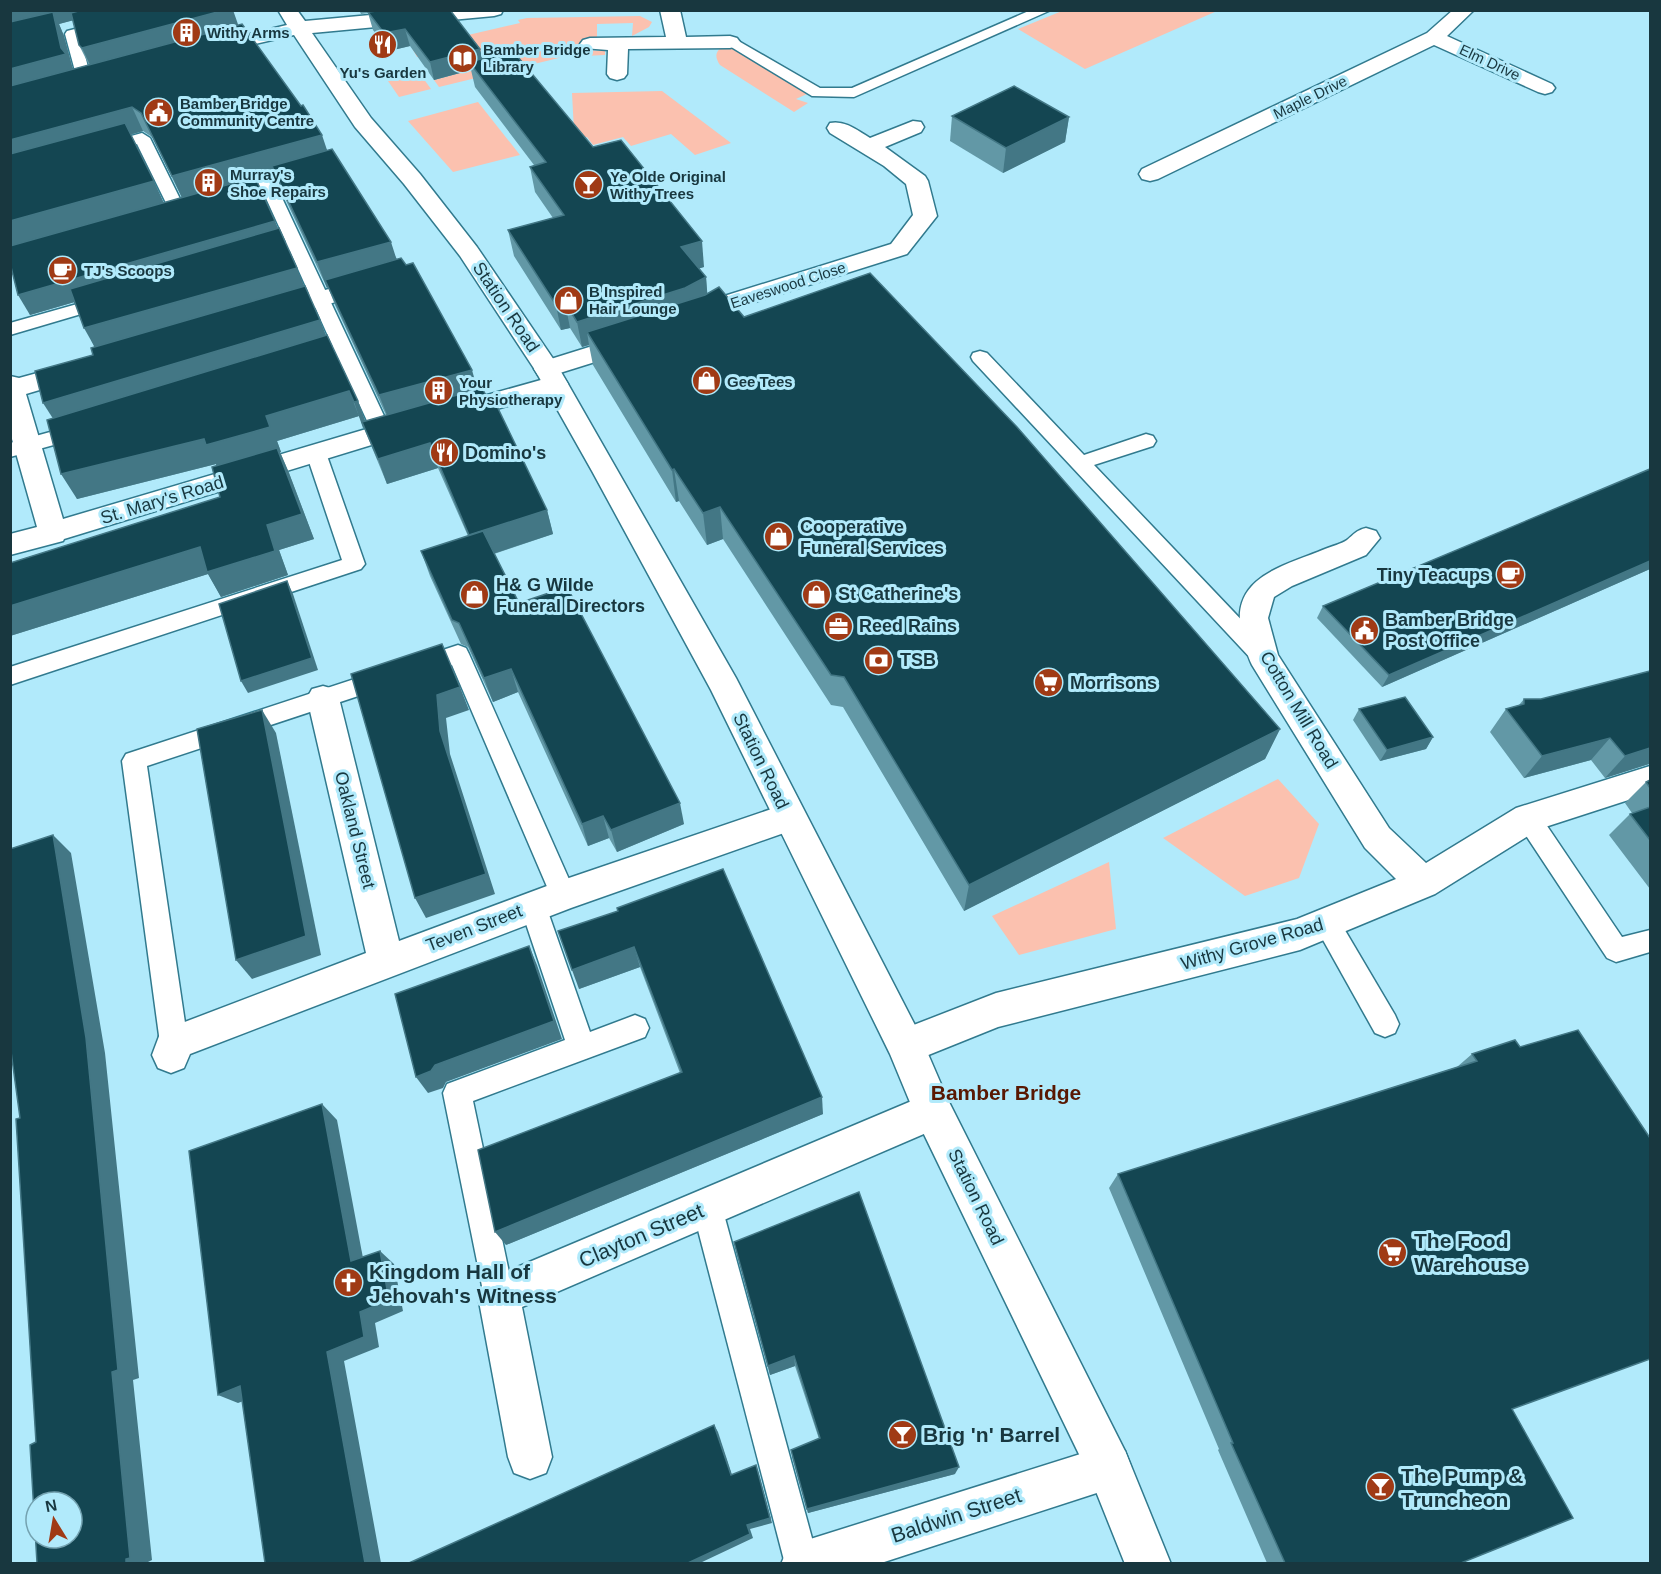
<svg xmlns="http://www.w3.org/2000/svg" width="1661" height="1574" font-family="Arial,sans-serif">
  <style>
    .green { fill: #fbc1af }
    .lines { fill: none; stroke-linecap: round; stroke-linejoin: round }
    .lane-casing { stroke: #317a8e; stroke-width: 3 }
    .street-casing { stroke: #317a8e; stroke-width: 3 }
    .secondary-casing { stroke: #317a8e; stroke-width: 3 }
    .lane { fill: #fff; fill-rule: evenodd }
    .street { fill: #fff; fill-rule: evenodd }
    .secondary { fill: #fff; fill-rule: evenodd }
    .wall { fill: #6298a6; fill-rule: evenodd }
    .shaded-wall { fill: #437785 }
    .building { fill: #144652; stroke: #437785; stroke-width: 1.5; fill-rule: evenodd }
    .labels { text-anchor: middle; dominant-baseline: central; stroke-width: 6; stroke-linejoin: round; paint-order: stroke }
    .far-poi-label { font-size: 15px; font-weight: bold; fill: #18373f; stroke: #b1eafb; text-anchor: start }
    .far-street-label { font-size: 15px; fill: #18373f; stroke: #b1eafb }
    .street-label { font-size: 18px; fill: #18373f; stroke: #b1eafb }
    .poi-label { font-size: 18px; font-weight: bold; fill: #18373f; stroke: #b1eafb; text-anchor: start }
    .quarter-label { font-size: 21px; font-weight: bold; fill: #591802; stroke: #b1eafb }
    .near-street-label { font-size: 21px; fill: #18373f; stroke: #b1eafb }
    .near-poi-label { font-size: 21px; font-weight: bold; fill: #18373f; stroke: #b1eafb; text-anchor: start }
  </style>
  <rect width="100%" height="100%" fill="#b1eafb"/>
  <g class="green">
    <path d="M1062,11v-1l155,1 -132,58 -67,-40z"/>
    <path d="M640,16l12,6 -3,5 -17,9 1,-13 -36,1v14l-14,1 -1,11 23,1v4l-42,2 -124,30 -5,-7 56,-15 -17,-22 -56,14 -5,-9 108,-25 -2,-3 9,-2z"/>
    <path d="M721,48h11l75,46 -11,5 12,4 -14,9 -74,-47c-4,-6 -6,-12 1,-17z"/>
    <path d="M409,76l14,2 8,11 -32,8 -11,-16z"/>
    <path d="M662,91l69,52 -36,12 -24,-21 -40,12 -8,-9 -30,8 -6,-8 -7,2 -6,-8 -2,-38z"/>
    <path d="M478,102l42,53 -67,17 -45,-51z"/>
    <path d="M1278,779l41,45 -20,54 -54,18 -82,-58z"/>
    <path d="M1109,862l7,67 -97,26 -27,-39z"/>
  </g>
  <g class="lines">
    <defs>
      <g id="lane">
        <path d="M149,10h14l1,3 -2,3 -82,20 9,35 9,11 -8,5 -5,-2 -10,-14 -10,-37 2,-3z"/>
        <path d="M1031,10h20l-197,87 -42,-1 -89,-54 2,-3h10l85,49h32z"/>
        <path d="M142,133l8,5 36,73 -2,4 -6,1 -8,-5 -33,-67 -36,10 -8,-5 2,-3z"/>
        <path d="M268,180l8,5 116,248 -3,5 -7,2 -7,-2 -37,-80 -35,10 -7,-2 -2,-4 2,-4 37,-11 -43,-96 -33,10 -6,-1 -3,-4 3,-4 35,-10 -26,-57z"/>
        <path d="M109,295l6,1 3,4 -3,4 -105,31v-12z"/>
        <path d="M980,351l7,2 97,102 62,-21 7,2 3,5 -3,5 -59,19 177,186 3,6 -3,6 -8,3 -8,-3 -282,-302 -2,-4 2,-4z"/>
        <path d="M83,423l7,2 3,5 -3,5 -80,22v-14z"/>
        <path d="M316,446l7,2 3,5 39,111 -4,5 -351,116v-18l332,-107 -36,-107 3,-5z"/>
        <path d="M458,645l8,3 3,6 107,241 -4,8 -9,3 -9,-3 -102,-238 -305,101 41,277 -4,9 -10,4 -10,-4 -4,-9 -38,-282 4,-7z"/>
        <path d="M1528,808l9,3 85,126 28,-7v22l-34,10 -9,-4 -88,-133 -3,-7 3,-7z"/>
        <path d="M533,895l9,3 4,8 44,126 45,-17 10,4 4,9 -4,9 -172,64 41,195 -4,11 -11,4 -11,-4 -4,-11 -41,-203 4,-9 118,-44 -45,-134 4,-8z"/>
        <path d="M1327,912l9,3 59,100 4,9 -4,9 -10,4 -10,-4 -57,-102 -4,-8 4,-8z"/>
        <path d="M707,1192l10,5 5,10 97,357h-34l-93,-357 5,-10z"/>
      </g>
      <g id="street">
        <path d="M660,10h20l6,27 44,-1 7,2 3,4 -3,4 -7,2 -102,1 -1,25 -3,4 -7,2 -7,-2 -3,-4 1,-24 -25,-2 -3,-4 3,-4 7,-2 76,-1z"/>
        <path d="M1453,10h21l-27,26 105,48 3,4 -3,4 -7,2 -7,-2 -104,-47 -276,134 -8,2 -8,-2 -3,-5 3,-5 285,-136z"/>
        <path d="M913,121l8,1 3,5 -3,5 -36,15 40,29 3,5 9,35 -30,38 -168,53 -38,22 -9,2 -9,-2 -3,-6 3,-6 38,-20 170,-53 22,-29 -7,-31 -22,-18 -54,-33 -3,-5 3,-5c15,-3 27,7 40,15z"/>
        <path d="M322,163l8,2 3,5 -3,5 -114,32 -8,-2 -3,-5 3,-5z"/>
        <path d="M374,276l9,2 3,5 -3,5 -115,34 -9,-3 -3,-5 3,-5z"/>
        <path d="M634,333l9,2 4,6 -4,6 -96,30 -9,-2 -4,-6 4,-6z"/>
        <path d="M81,361l9,2 4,6 -4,6 -64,19 37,125 310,-92 182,-51 9,2 4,6 -4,6 -173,49 -327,100 -1,2 -53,14v-21l27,-7 -27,-95v-56l9,2z"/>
        <path d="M1366,528l10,3 4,7 -14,17 -74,31 -18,11 -6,21 10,37 111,173 37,35 90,-55 134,-42v27l-111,36 -104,65 -135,56 -302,77 -92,37 -13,-5 -6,-13 6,-13 103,-40 301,-74 99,-40 -31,-31 -113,-183c-5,-10 -7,-20 -10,-31 -14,-57 42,-68 83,-85 7,-3 16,-5 22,-9 7,-6 10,-10 19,-12z"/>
        <path d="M323,686l11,3 5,9 60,243 164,-61 226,-77 12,4 5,10 -5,10 -230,81 -381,146 -6,14 -13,5 -13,-5 -6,-13 9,-24 205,-78 -59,-255 5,-9z"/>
        <path d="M933,1092l14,6 5,13 -5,13 -425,183 30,150 -6,16 -16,6 -16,-6 -6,-16 -30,-161 6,-15z"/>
        <path d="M1109,1445l16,6 6,16 -6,16 -16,6 -231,75h-97l7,-16 16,-7z"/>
      </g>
      <path id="secondary" d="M278,10h19l8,11 120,-11h78l-2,4 -7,2 -182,17 59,85 49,56 57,73 79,116 180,315 183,355 28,65 178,353 46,113h-46l-34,-85 -172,-355 -29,-70 -179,-364 -119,-219 -57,-101 -75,-114 -56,-72 -49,-57 -61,-92 -86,20 -7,-2 -3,-4 3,-4 86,-20z"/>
    </defs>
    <use href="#lane" class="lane-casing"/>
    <use href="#street" class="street-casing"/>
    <use href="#secondary" class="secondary-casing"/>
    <use href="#lane" class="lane"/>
    <use href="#street" class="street"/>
    <use href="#secondary" class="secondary"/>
  </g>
  <g class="wall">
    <path d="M10,10l228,15 89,125 70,109 80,131 70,120 6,24 -59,20 25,49 165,221 -67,28 -8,-14 -21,8 -70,-154 -25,10 -25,-55 -7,-3 -31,-68 -9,-25 47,-15 -30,-68 -51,16 -28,-68 -82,25 4,11h-1l9,21 25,66 -35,11 9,25 -67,22 -13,-23 -198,62v-73l210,-66 -4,-33 -139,35 -24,-81 40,-63 1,-9 -19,-44 -45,13 -18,-69zM73,20l6,25 10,20 -16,4 -9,-33 -5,-12zM143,131l9,6 30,61 -18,5 -33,-68zM275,174l7,18 45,96 1,-1 7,18 51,110 -21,6 -7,-20 -32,-65 -6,-16 -16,-34 -48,-106z"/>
    <path d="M359,10h91l30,39 2,9 111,89 111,120 -5,1 7,9 1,17 37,23 536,412 -15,30 -301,152 -121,-204 -12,-2 -108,-166 -16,6 -28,-44 -3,1 -83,-137 -4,-20 -7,2 -12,-19 -9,2 -47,-74 -6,-26 45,-12 -18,-26 -5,-25 4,-2 -59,-78 -4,-17 -37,10 -24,-34 -21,5 -16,-21 -5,-17 -7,1z"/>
    <path d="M952,116l117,1 -4,25 -62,31 -53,-32z"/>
    <path d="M1650,469v100l-268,118 -65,-69 6,-12z"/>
    <path d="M1650,671v94l-1,-1 -44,14 -14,-18 -67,18 -34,-46 16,-23 13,-4 5,-6h17z"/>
    <path d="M1359,709l74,28 -7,12 -46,12 -27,-41z"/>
    <path d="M1650,780v109l-41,-54 21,-21 2,-1 -7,-10 21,-21z"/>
    <path d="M618,911l205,203 -317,131 174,-172 -40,-106 -61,22z"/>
    <path d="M1515,1040l-3,369 -51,154h-194l-49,-113 1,-1 -110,-261 9,-14 339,-107 15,-13z"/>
    <path d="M737,1254l218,220 -147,39 -16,-56 27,-18 -24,-73 -25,9z"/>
  </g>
  <g class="shaded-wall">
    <path d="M10,10h74l2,7 -27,7 5,12 8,30 5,12 -67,19z"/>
    <path d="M225,10h8l8,23 -147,40 -12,-25z"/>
    <path d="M405,29l5,17 -21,5 -5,-18z"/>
    <path d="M480,49l4,18 -15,-5 2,8 -37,10 -4,-18z"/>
    <path d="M132,107l11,24 -133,37v-28z"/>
    <path d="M1069,117l-4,25 -62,31 3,-25z"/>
    <path d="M322,135l8,24 -58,7 3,8 -92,26 -11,-24z"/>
    <path d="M154,181l11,25 -151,43 -4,-6v-22z"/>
    <path d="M275,221l8,20 -253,74 -12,-20z"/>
    <path d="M702,241l2,26 -20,6 -3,-26z"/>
    <path d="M391,242l8,25 -74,13 3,7 -1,1 -10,-26z"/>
    <path d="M297,268l10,25 -209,60 -14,-25z"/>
    <path d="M706,277l2,25 -121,30 2,13 -7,2 -5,-25z"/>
    <path d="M565,302l5,26 -9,2 -5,-25z"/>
    <path d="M320,320l10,26 -271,82 -16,-25z"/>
    <path d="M472,370l7,25 -90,25 -10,-25z"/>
    <path d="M349,391l10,25 -82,25 4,11h-1l9,21 25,66 -35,11 9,25 -67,22 -13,-23 -198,62v-30l190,-59 75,4 -56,-81 -3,-6 -139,35 -16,-25 205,-58z"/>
    <path d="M358,401l9,25 -4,2 -9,-26z"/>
    <path d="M430,443l8,25 -51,16 -9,-25z"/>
    <path d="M674,469l5,32 -3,1 -4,-32z"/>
    <path d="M720,507l3,32 -16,6 -4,-32z"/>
    <path d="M547,510l6,24 -76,25 -8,-24z"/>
    <path d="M1650,561v8l-268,118 7,-12z"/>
    <path d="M287,581l6,13 25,76 -70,23 -7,-12z"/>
    <path d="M511,669l7,23 -25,10 -9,-24z"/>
    <path d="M460,687l9,23 -23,8 4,36 45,140 -69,24 -11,-20 25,-167 -3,-36z"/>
    <path d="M262,710l14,23 45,222 -69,24 -16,-19z"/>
    <path d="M1280,729l-15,30 -301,152 5,-26z"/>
    <path d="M1433,737l-7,12 -46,12 7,-11z"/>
    <path d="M1610,738l-19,22 -67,18 18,-22z"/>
    <path d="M1650,748v15l-1,1 -44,14 20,-22z"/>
    <path d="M680,803l4,21 -67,28 -6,-22z"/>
    <path d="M603,816l6,22 -21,8 -6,-22z"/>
    <path d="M53,835l18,18 34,200 34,325 -6,2 19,180 -4,2v1h-22l-14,-191z"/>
    <path d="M529,946l8,19 25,74 -116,43 -3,6 -15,5 -12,-16 19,-12z"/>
    <path d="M634,947l6,20 -61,22 -7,-19z"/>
    <path d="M822,1097l1,17 -317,131 -11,-13z"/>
    <path d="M322,1104l15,16 29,154 -15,-13z"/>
    <path d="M380,1251l14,13 9,47 -28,12 4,24 -35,14 37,202h-16l-38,-211 33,-40z"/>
    <path d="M794,1356l1,10 -25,9 -2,-9z"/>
    <path d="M240,1386l19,9 -21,8 -20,-8z"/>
    <path d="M714,1425l4,7 16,49 -3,-6z"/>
    <path d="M756,1465l2,6 14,52 -22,6 3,9 -53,25h-12l59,-38z"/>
    <path d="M959,1467l-4,7 -147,39 -1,-4z"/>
  </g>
  <g class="building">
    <path d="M82,10h143l-143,38 -3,-3 -8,-32z"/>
    <path d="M386,10h64l30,39 -50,13 -25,-33 -21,4 -16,-21z"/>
    <path d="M53,12l8,36 5,6 -56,15v-47z"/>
    <path d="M242,24l59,82 2,-1 19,30 -150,41 -31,-63 -9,-6 -122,33v-54z"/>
    <path d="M513,51l80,96 28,-7 81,101 -21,6 25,30 -21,11 -108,34 -12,-20 -9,3 -48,-75 56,-15 -34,-48 16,-5 -77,-100z"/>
    <path d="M1014,86l55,31 -63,31 -54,-32z"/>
    <path d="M125,123l29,58 -144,40v-67z"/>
    <path d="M332,149l59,93 -74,20 -45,-96z"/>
    <path d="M255,177l20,44 -257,74 -8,-32v-17z"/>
    <path d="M279,228l18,40 -213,60 -14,-39z"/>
    <path d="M401,258l5,7 7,-2 59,107 -93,25 -54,-115z"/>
    <path d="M870,273l147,154 263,302 -311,156 -125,-208 -13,-2 -111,-168 -17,6 -29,-44 -2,1 -85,-138 118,-37 14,-8 25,30z"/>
    <path d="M305,286l15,34 -277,83 -8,-32 58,-16 -2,-7z"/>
    <path d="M327,335l31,66 -4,1 -5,-11 -83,25 4,11 -64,18 -2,-6 -143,35 -14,-54z"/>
    <path d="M482,388l6,11 5,-1 54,112 -78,25 -39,-92 -52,16 -16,-37z"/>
    <path d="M277,448l25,66 -35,11 8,26 -68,21 -7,-25 -190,59v-43l210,-66 -8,-30z"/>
    <path d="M1650,469v92l-261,114 -66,-69z"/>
    <path d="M483,531l36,72 48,-16 113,216 -69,27 -8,-14 -21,8 -71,-155 -27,9 -25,-55 -7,-3 -31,-69z"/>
    <path d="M287,581l25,77 -71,23 -22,-77z"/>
    <path d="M442,644l18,43 -23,8 3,36 46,143 -71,24 -64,-224z"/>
    <path d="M1650,671v77l-25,8 -15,-18 -68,18 -36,-47 18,-5v-5h17z"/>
    <path d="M1405,697l28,40 -46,13 -28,-41z"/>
    <path d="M262,710l44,226 -70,24 -39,-231z"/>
    <path d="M1650,780v8l-4,-6z"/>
    <path d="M1650,807v33l-20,-26z"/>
    <path d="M53,835l33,203 32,332 -6,2 18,186 -4,1v4h-89l-7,-118 6,-3 -20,-323 4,-1 -10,-74v-195zM36,1502h36v36h-36z"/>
    <path d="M723,869l99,228 -327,135 -17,-82 204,-78 -48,-125 -62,23 -14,-39 60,-20 -1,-3z"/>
    <path d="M529,946l25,75 -119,44 -4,6 -15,6 -21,-83z"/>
    <path d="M1578,1030l72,108v221l-138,50 61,109 -112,45h-176l-54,-120h2l-115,-269 359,-113 -5,-7 43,-14 5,7z"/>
    <path d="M322,1104l29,157 29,-10 9,49 -29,12 4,25 -37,15 38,211h-100l-25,-177 -22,9 -29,-244z"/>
    <path d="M859,1192l100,275 -152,42 -16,-59 29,-12 -26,-82 -26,10 -34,-124z"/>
    <path d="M714,1425l17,50 25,-10 14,53 -23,7 3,9 -62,29h-279z"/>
  </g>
  <defs>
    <symbol id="building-disc" viewBox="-11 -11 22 22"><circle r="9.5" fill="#a03a15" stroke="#b1eafb"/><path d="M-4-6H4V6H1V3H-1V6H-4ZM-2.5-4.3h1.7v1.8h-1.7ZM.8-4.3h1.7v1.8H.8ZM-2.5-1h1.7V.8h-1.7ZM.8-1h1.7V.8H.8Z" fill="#fff"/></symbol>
    <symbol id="restaurant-disc" viewBox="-11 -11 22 22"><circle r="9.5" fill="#a03a15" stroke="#b1eafb"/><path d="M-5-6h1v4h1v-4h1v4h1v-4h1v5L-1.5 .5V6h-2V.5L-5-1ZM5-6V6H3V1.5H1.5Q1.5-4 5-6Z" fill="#fff"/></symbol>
    <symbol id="library-disc" viewBox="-11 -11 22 22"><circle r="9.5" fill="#a03a15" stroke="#b1eafb"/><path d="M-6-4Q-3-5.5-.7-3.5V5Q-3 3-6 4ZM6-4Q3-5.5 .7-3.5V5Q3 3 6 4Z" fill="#fff"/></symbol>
    <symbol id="civic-disc" viewBox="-11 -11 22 22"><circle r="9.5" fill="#a03a15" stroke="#b1eafb"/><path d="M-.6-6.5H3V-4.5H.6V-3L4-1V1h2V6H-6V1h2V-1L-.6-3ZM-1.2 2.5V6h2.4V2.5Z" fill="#fff"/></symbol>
    <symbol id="bar-disc" viewBox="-11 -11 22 22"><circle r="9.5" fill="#a03a15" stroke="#b1eafb"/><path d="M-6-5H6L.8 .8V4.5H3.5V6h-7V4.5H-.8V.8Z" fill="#fff"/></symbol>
    <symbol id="cafe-disc" viewBox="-11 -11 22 22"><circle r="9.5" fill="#a03a15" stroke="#b1eafb"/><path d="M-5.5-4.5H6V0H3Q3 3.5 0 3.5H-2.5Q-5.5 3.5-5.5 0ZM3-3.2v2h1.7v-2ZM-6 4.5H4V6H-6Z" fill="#fff"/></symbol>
    <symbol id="shop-disc" viewBox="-11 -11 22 22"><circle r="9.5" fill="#a03a15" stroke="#b1eafb"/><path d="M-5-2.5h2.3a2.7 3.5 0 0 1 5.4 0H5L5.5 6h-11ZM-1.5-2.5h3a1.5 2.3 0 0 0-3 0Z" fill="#fff"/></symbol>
    <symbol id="office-disc" viewBox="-11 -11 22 22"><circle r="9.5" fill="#a03a15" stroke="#b1eafb"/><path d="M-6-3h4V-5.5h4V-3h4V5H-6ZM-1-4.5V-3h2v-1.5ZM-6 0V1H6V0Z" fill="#fff"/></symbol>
    <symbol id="bank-disc" viewBox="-11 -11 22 22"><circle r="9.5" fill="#a03a15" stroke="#b1eafb"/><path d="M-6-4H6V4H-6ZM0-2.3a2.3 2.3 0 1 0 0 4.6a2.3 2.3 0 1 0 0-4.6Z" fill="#fff"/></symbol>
    <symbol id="supermarket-disc" viewBox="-11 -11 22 22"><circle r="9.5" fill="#a03a15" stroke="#b1eafb"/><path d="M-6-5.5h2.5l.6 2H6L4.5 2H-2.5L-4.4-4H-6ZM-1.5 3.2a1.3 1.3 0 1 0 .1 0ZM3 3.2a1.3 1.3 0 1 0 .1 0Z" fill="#fff"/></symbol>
    <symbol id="church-disc" viewBox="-11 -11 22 22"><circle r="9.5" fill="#a03a15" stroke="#b1eafb"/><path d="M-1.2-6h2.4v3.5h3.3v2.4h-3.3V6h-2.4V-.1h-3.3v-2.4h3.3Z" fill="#fff"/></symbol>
  </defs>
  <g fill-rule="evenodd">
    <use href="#building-disc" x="170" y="16" width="33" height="33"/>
    <use href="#restaurant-disc" x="366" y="28" width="33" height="33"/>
    <use href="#library-disc" x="446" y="42" width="33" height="33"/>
    <use href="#civic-disc" x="142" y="96" width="33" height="33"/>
    <use href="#building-disc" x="192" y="166" width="33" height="33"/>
    <use href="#bar-disc" x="572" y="168" width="33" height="33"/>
    <use href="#cafe-disc" x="46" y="254" width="33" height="33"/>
    <use href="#shop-disc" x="552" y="284" width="33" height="33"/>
    <use href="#shop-disc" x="690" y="364" width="33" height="33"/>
    <use href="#building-disc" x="422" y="374" width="33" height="33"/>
    <use href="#restaurant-disc" x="428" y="436" width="33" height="33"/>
    <use href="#shop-disc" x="762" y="520" width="33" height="33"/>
    <use href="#cafe-disc" x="1494" y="558" width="33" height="33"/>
    <use href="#shop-disc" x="800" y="578" width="33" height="33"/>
    <use href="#shop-disc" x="458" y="578" width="33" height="33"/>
    <use href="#office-disc" x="822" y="610" width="33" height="33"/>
    <use href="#civic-disc" x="1348" y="614" width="33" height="33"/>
    <use href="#bank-disc" x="862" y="644" width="33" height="33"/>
    <use href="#supermarket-disc" x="1032" y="666" width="33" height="33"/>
    <use href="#supermarket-disc" x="1376" y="1236" width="33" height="33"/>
    <use href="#church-disc" x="332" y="1266" width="33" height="33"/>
    <use href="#bar-disc" x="886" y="1418" width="33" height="33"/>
    <use href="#bar-disc" x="1364" y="1470" width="33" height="33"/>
  </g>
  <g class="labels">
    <g class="far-poi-label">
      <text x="207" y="32">Withy Arms</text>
      <text x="483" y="49">Bamber Bridge<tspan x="483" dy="17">Library</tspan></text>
      <text x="383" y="72" text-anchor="middle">Yu's Garden</text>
      <text x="180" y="103">Bamber Bridge<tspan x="180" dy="17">Community Centre</tspan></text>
      <text x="230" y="174">Murray's<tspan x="230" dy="17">Shoe Repairs</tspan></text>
      <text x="610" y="176">Ye Olde Original<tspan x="610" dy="17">Withy Trees</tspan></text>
      <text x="84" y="270">TJ's Scoops</text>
      <text x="589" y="291">B Inspired<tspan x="589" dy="17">Hair Lounge</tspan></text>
      <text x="727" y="381">Gee Tees</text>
      <text x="459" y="382">Your<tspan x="459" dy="17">Physiotherapy</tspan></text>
    </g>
    <g class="far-street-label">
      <text transform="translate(1490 62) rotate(25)">Elm Drive</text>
      <text transform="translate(1310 97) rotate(-26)">Maple Drive</text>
      <text transform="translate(788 285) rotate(-18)">Eaveswood Close</text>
    </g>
    <g class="street-label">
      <text transform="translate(506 307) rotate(56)">Station Road</text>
      <text transform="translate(162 500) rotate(-17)">St. Mary's Road</text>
      <text transform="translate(1299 710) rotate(59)">Cotton Mill Road</text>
      <text transform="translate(761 761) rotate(64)">Station Road</text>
      <text transform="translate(355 830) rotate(76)">Oakland Street</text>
      <text transform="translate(474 928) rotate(-21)">Teven Street</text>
      <text transform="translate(1252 944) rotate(-16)">Withy Grove Road</text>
      <text transform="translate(976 1197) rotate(64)">Station Road</text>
    </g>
    <g class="poi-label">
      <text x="465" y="453">Domino's</text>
      <text x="800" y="527">Cooperative<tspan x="800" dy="21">Funeral Services</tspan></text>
      <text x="1490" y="575" text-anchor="end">Tiny Teacups</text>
      <text x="496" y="585">H&amp; G Wilde<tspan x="496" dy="21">Funeral Directors</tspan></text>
      <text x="838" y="594">St Catherine's</text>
      <text x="1385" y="620">Bamber Bridge<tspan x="1385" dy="21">Post Office</tspan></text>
      <text x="859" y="626">Reed Rains</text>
      <text x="900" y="660">TSB</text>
      <text x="1070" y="683">Morrisons</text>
    </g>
    <g class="quarter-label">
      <text x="1006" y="1092">Bamber Bridge</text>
    </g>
    <g class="near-street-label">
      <text transform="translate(641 1235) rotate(-23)">Clayton Street</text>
      <text transform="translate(956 1515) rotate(-18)">Baldwin Street</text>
    </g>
    <g class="near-poi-label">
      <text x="1414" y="1240">The Food<tspan x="1414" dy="24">Warehouse</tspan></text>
      <text x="369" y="1271">Kingdom Hall of<tspan x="369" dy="24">Jehovah's Witness</tspan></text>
      <text x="923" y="1434">Brig 'n' Barrel</text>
      <text x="1401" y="1475">The Pump &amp;<tspan x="1401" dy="24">Truncheon</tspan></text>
    </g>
  </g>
  <rect width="1661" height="1574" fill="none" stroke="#18373f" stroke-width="24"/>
  <g transform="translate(54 1520) rotate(349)"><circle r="28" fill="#b1eafb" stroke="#74a2b0" stroke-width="1.5"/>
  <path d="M0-4.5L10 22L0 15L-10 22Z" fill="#a03a15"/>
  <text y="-9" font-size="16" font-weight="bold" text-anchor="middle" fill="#18373f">N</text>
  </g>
</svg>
